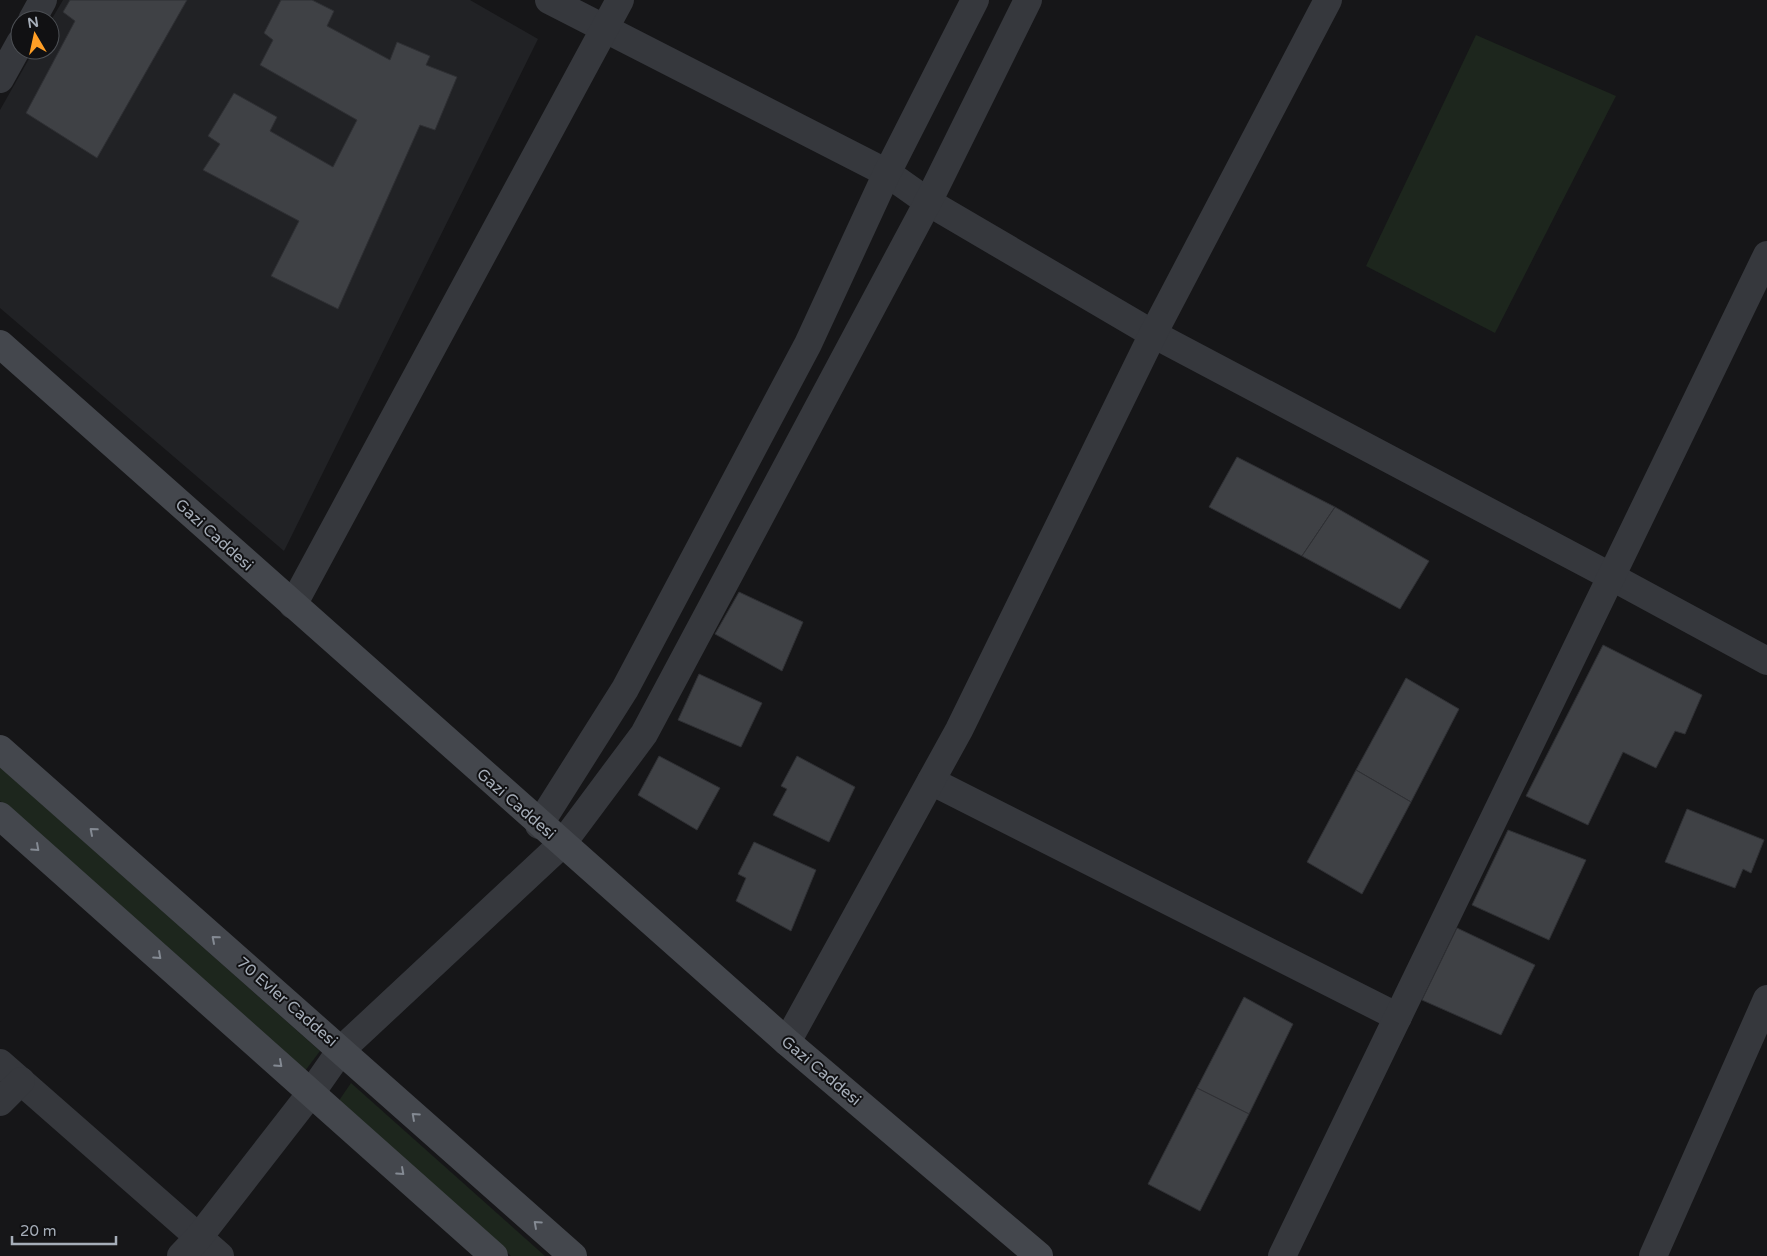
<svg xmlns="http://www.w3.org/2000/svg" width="1767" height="1256" font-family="'Varela Round',sans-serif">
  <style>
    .built { fill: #212225 }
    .green { fill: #1d261d }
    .building { fill: #3f4145; stroke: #2f3034 }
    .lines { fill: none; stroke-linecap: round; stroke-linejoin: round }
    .street { stroke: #36383d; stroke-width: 28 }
    .secondary { stroke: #44474d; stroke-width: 28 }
    .oneway { stroke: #848a93 }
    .labels { text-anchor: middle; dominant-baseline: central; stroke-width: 4; stroke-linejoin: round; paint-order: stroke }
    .street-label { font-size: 16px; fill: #a6aeb9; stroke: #111113 }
  </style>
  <rect width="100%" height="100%" fill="#161618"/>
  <path class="built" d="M63,0h407l68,39 -254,512 -284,-243v-198l34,-60h16v-28z"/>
  <g class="green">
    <path d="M1476,35l140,61 -121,237 -129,-67z"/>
    <path d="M0,767l320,284 -15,20 -305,-270z"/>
    <path d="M351,1083l194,173h-34l-173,-154z"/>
  </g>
  <g class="building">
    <path d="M70,0h117l-90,158 -71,-45 49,-92 -12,-9z"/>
    <path d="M281,0h31l22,11 -7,15 63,34 7,-18 33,14 -4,9 31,12 -22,53 -15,-5 -82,184 -67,-33 28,-55 -96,-51 17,-26 -12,-8 26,-43 43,24 -7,14 63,36 24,-47 -97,-55 13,-25 -9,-7z"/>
    <path d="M1237,457l98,50 -33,49 -93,-49z"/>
    <path d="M1335,507l94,54 -29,48 -98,-53z"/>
    <path d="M739,592l64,30 -21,49 -67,-37z"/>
    <path d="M1603,645l99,50 -17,39 -10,-3 -19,37 -33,-16 -35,73 -62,-29z"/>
    <path d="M699,674l63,29 -21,44 -63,-27z"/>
    <path d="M1406,678l53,31 -48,93 -55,-32z"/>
    <path d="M659,756l61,32 -23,42 -59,-35z"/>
    <path d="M797,756l58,31 -26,55 -56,-27 14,-26 -6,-3z"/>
    <path d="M1356,770l55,32 -49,92 -55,-32z"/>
    <path d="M1687,809l77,31 -13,33 -8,-4 -8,19 -70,-26z"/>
    <path d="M1508,830l78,30 -37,80 -77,-35z"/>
    <path d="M754,842l62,28 -25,61 -55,-30 10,-23 -8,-4z"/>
    <path d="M1457,928l78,37 -34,70 -79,-35z"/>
    <path d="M1244,997l49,27 -44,90 -52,-26z"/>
    <path d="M1197,1088l52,26 -49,97 -52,-27z"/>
  </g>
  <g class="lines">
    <g class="street">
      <path d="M549,0l338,173 41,29 225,132 459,243 155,84"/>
      <path d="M32,20l11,-20"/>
      <path d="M0,79l20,-36"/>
      <path d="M293,605l327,-605"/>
      <path d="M931,781l467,236"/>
      <path d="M539,825l86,-136 183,-345 79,-171 88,-173"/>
      <path d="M787,1042l172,-312 194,-396 175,-334"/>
      <path d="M0,1063l220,193"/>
      <path d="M0,1102l21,-21"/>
      <path d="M181,1256l18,-19 112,-144 30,-43 221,-206 82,-110 284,-532 100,-202"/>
      <path d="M1282,1256l485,-1001"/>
      <path d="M1653,1256l114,-257"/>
    </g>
    <g class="secondary">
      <path d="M0,344l787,698 252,214"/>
      <path d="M0,749l573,507"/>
      <path d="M0,816l494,440"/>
    </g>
  </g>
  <defs><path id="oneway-chevron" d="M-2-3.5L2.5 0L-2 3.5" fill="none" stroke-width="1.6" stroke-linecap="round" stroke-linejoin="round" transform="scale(1.25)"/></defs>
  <g class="oneway">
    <use href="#oneway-chevron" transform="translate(93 831) rotate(-139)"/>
    <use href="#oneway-chevron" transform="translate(36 848) rotate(42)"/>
    <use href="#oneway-chevron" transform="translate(215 939) rotate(-139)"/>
    <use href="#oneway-chevron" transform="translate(158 956) rotate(42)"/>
    <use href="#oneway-chevron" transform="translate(279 1064) rotate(42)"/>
    <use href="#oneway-chevron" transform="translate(415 1116) rotate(-138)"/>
    <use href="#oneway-chevron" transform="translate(401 1172) rotate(42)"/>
    <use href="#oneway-chevron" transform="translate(537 1224) rotate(-138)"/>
  </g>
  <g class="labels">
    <g class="street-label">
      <text transform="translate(214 535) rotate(42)">Gazi Caddesi</text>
      <text transform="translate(516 804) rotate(41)">Gazi Caddesi</text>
      <text transform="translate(287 1002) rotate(41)">70 Evler Caddesi</text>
      <text transform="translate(821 1071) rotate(40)">Gazi Caddesi</text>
    </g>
  </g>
  <g transform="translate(35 35) rotate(351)"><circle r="24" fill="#111113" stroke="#4d5055"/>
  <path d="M0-4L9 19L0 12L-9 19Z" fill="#ff9f26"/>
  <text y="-8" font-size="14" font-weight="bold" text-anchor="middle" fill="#a6aeb9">N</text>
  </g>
  <path d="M12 1236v8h104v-8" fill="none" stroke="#a6aeb9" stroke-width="2.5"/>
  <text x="20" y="1236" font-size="15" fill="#a6aeb9" stroke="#111113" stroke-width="4" paint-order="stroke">20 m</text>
</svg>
